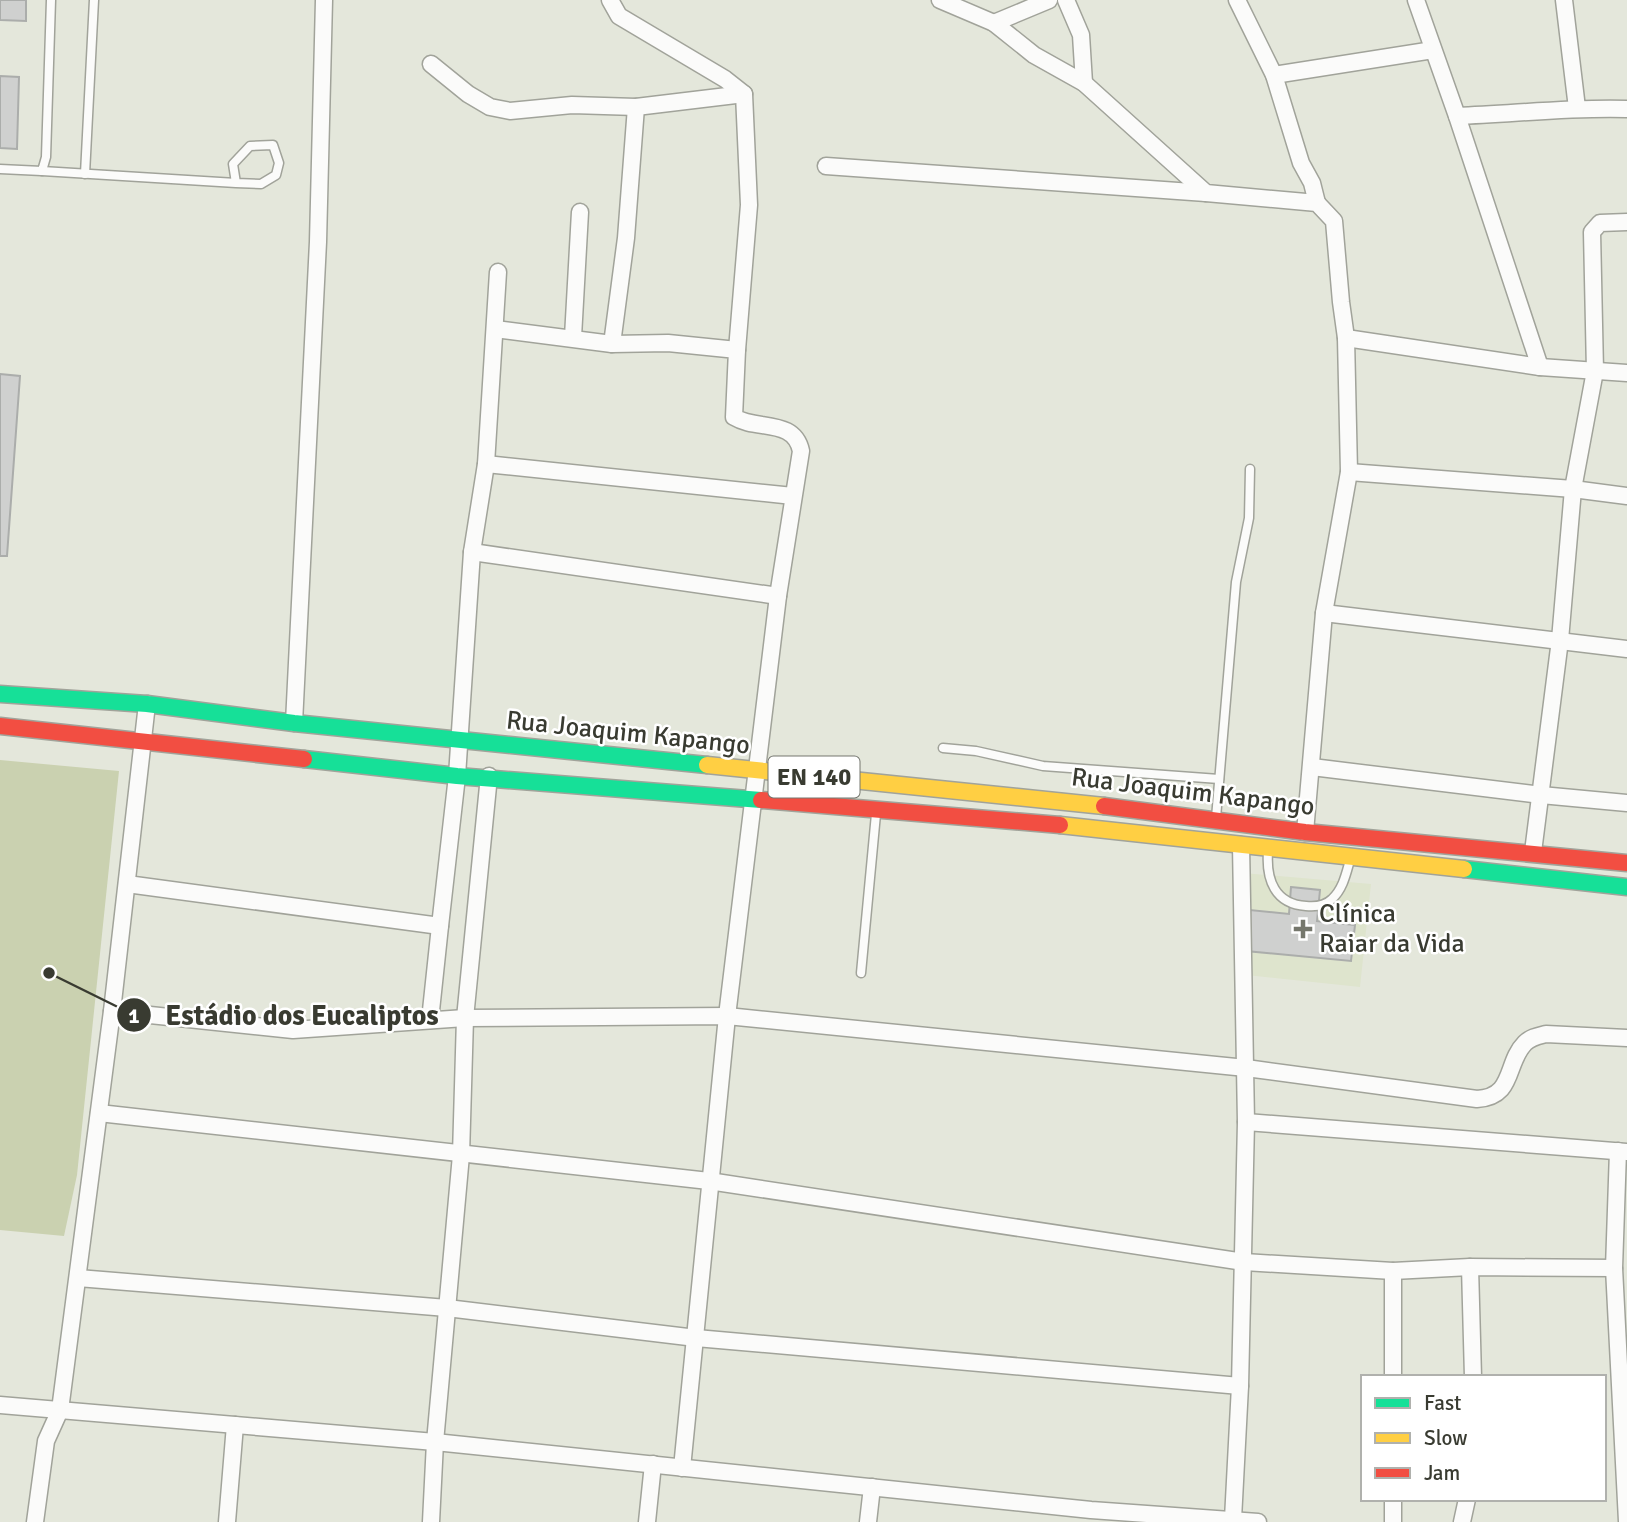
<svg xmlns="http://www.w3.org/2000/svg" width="1627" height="1522" font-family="Signika,sans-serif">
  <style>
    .built { fill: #dee4cd }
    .green { fill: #cad1b0 }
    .building { fill: #cfd0cf; stroke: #abadab; stroke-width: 2 }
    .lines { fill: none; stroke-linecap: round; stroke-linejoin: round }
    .lane-casing { stroke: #a1a39a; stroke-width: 11 }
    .street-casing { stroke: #a1a39a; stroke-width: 19 }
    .fast-casing { stroke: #a1a39a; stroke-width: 19 }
    .slow-casing { stroke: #a1a39a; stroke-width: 19 }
    .jam-casing { stroke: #a1a39a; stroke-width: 19 }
    .lane { stroke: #fbfbfa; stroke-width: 8 }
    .street { stroke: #fbfbfa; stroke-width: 16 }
    .fast { stroke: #16e098; stroke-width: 16 }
    .slow { stroke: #ffcf43; stroke-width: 16 }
    .jam { stroke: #f24e42; stroke-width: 16 }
    .poi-dot { fill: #75776c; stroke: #fff; stroke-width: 2.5 }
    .labels { text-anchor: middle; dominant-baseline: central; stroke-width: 5; stroke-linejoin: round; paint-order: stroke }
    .shield { fill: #fff; stroke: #74766f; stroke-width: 2 }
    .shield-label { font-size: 24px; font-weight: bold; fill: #393b31 }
    .street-label { font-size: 26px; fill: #393b31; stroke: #fff }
    .poi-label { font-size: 26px; fill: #393b31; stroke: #fff; text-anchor: start }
    .leader { fill: none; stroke: #393b31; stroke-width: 2.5 }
    .callout-dot { fill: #393b31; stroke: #fff; stroke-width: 2.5 }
    .mark-label { font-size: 21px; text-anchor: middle; font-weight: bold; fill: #fff }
    .callout-label { font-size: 28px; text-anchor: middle; font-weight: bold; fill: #393b31; stroke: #fff; stroke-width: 5; stroke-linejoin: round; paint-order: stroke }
  </style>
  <rect width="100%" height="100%" fill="#e4e7db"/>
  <path class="built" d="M1243,873l128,11 -11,103 -123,-13z"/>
  <path class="green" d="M0,760l119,11 -42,404 -13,61 -64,-6z"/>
  <g class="building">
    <path d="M0,0h26v21l-26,-1z"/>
    <path d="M0,76l19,1 -2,72 -17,-1z"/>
    <path d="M0,374l20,2 -13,180h-7z"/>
    <path d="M1291,887l29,3 -3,31 38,4 -4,36 -105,-10 4,-41 39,4z"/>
  </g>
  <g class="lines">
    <defs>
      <g id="lane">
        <path d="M0,169l42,2 4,-14 5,-157"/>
        <path d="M42,171l194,12 25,1 15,-9 3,-12 -6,-18 -23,1 -17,18 3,19"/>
        <path d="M85,174l9,-174"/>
        <path d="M943,748l33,3 67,15 176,13"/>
        <path d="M1216,818l20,-236 13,-64 1,-49"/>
        <path d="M1268,852c-2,28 7,52 38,54 10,1 19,0 26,-7 11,-10 14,-25 18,-39"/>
        <path d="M861,973l15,-159"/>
      </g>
      <g id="street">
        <path d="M610,0l9,16 106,63 19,15 5,111 -12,145"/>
        <path d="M940,0l54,23 40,32 50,28 122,110 111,10 17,18 7,81 5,36 3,134 -25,141 -19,219"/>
        <path d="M1066,0l15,35 3,48"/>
        <path d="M1237,0l37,75 27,88 11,20 5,20"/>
        <path d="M1416,0l41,116 83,251"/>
        <path d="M1564,0l13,108"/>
        <path d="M994,23l55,-23"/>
        <path d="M431,64l37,30 22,13 20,4 62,-6 64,2 108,-13"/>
        <path d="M1274,75l159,-25"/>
        <path d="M1457,116c57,-2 113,-9 170,-7"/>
        <path d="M826,166l380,27"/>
        <path d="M495,329l117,15 56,-1 69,7 -3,67c23,14 60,1 67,34l-23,145 -51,420 -45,452"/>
        <path d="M573,337l7,-125"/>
        <path d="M1346,338l194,29 87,6"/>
        <path d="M612,344l14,-106 10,-131"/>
        <path d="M486,464l307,32"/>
        <path d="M1349,472l224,17 54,7"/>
        <path d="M472,552l306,44"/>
        <path d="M1324,613l303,36"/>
        <path d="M294,723l24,-481 6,-242"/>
        <path d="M1312,767l229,28 86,8"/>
        <path d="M1533,852l27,-212 13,-151 22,-118 -3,-139 8,-9 27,-1"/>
        <path d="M127,884l313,42 17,-150 15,-224 14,-88 12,-192"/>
        <path d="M112,1011l181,19 172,-12 262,-2 519,52 231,31c38,-2 28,-36 48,-56 6,-6 13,-7 21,-9l81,4"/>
        <path d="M430,1020l10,-94"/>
        <path d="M99,1113l610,68 535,81 149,9 77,-4 144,1"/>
        <path d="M1246,1122l381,30"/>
        <path d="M1618,1151l-4,117 13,253"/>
        <path d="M1470,1267l3,110"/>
        <path d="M78,1278l369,30 249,30 544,48"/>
        <path d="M1393,1377v-106"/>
        <path d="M0,1405l435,37 656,68 167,12"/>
        <path d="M1233,1519l7,-133 6,-264 -5,-277"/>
        <path d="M35,1522l11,-81 14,-31 52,-399 35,-307"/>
        <path d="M227,1522l8,-97"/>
        <path d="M431,1522l4,-80 26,-287 4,-137 24,-242"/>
        <path d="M647,1522l6,-58"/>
        <path d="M868,1522l4,-35"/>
        <path d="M1393,1522v-23"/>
        <path d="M1462,1522l5,-23"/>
      </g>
      <g id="fast">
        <path d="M0,694l147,10 147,19 413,42"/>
        <path d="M304,759l153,17 304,24"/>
        <path d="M1464,869l163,18"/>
      </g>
      <g id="slow">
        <path d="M707,765l397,41"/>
        <path d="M1060,825l404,44"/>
      </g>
      <g id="jam">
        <path d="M0,726l304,33"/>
        <path d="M761,800l299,25"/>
        <path d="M1104,806l201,26 322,31"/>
      </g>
    </defs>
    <use href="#lane" class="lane-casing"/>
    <use href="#street" class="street-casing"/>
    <use href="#fast" class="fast-casing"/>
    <use href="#slow" class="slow-casing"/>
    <use href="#jam" class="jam-casing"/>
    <use href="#lane" class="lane"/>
    <use href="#street" class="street"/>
    <use href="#fast" class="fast"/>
    <use href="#slow" class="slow"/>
    <use href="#jam" class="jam"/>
  </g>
  <path class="poi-dot" d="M1299.5 918.5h7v7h7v7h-7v7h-7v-7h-7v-7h7z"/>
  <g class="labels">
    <rect class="shield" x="768.5" y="756.5" width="91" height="41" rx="5"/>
    <g class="shield-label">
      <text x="814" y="777">EN 140</text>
    </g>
    <g class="street-label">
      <text transform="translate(628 733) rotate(6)">Rua Joaquim Kapango</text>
      <text transform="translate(1193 792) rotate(7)">Rua Joaquim Kapango</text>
    </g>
    <g class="poi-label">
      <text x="1319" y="914">Clínica<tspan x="1319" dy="30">Raiar da Vida</tspan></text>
    </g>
  </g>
  <path class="leader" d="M49 973L134 1015"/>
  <g class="callout-dot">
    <circle cx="49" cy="973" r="7"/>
    <circle cx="134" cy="1015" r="18"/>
  </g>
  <g class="mark-label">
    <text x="134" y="1023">1</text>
  </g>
  <g class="callout-label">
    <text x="302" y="1025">Estádio dos Eucaliptos</text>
  </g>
  <rect x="1361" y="1375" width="245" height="126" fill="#ffffff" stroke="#b0b1ad" stroke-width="2"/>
  <rect x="1375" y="1398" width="35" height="10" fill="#16e098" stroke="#b0b1ad" stroke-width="2"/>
  <text x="1424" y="1410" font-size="21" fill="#393b31">Fast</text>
  <rect x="1375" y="1433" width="35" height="10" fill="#ffcf43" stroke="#b0b1ad" stroke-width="2"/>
  <text x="1424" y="1445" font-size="21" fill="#393b31">Slow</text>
  <rect x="1375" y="1468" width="35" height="10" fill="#f24e42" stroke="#b0b1ad" stroke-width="2"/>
  <text x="1424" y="1480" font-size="21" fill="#393b31">Jam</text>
</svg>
